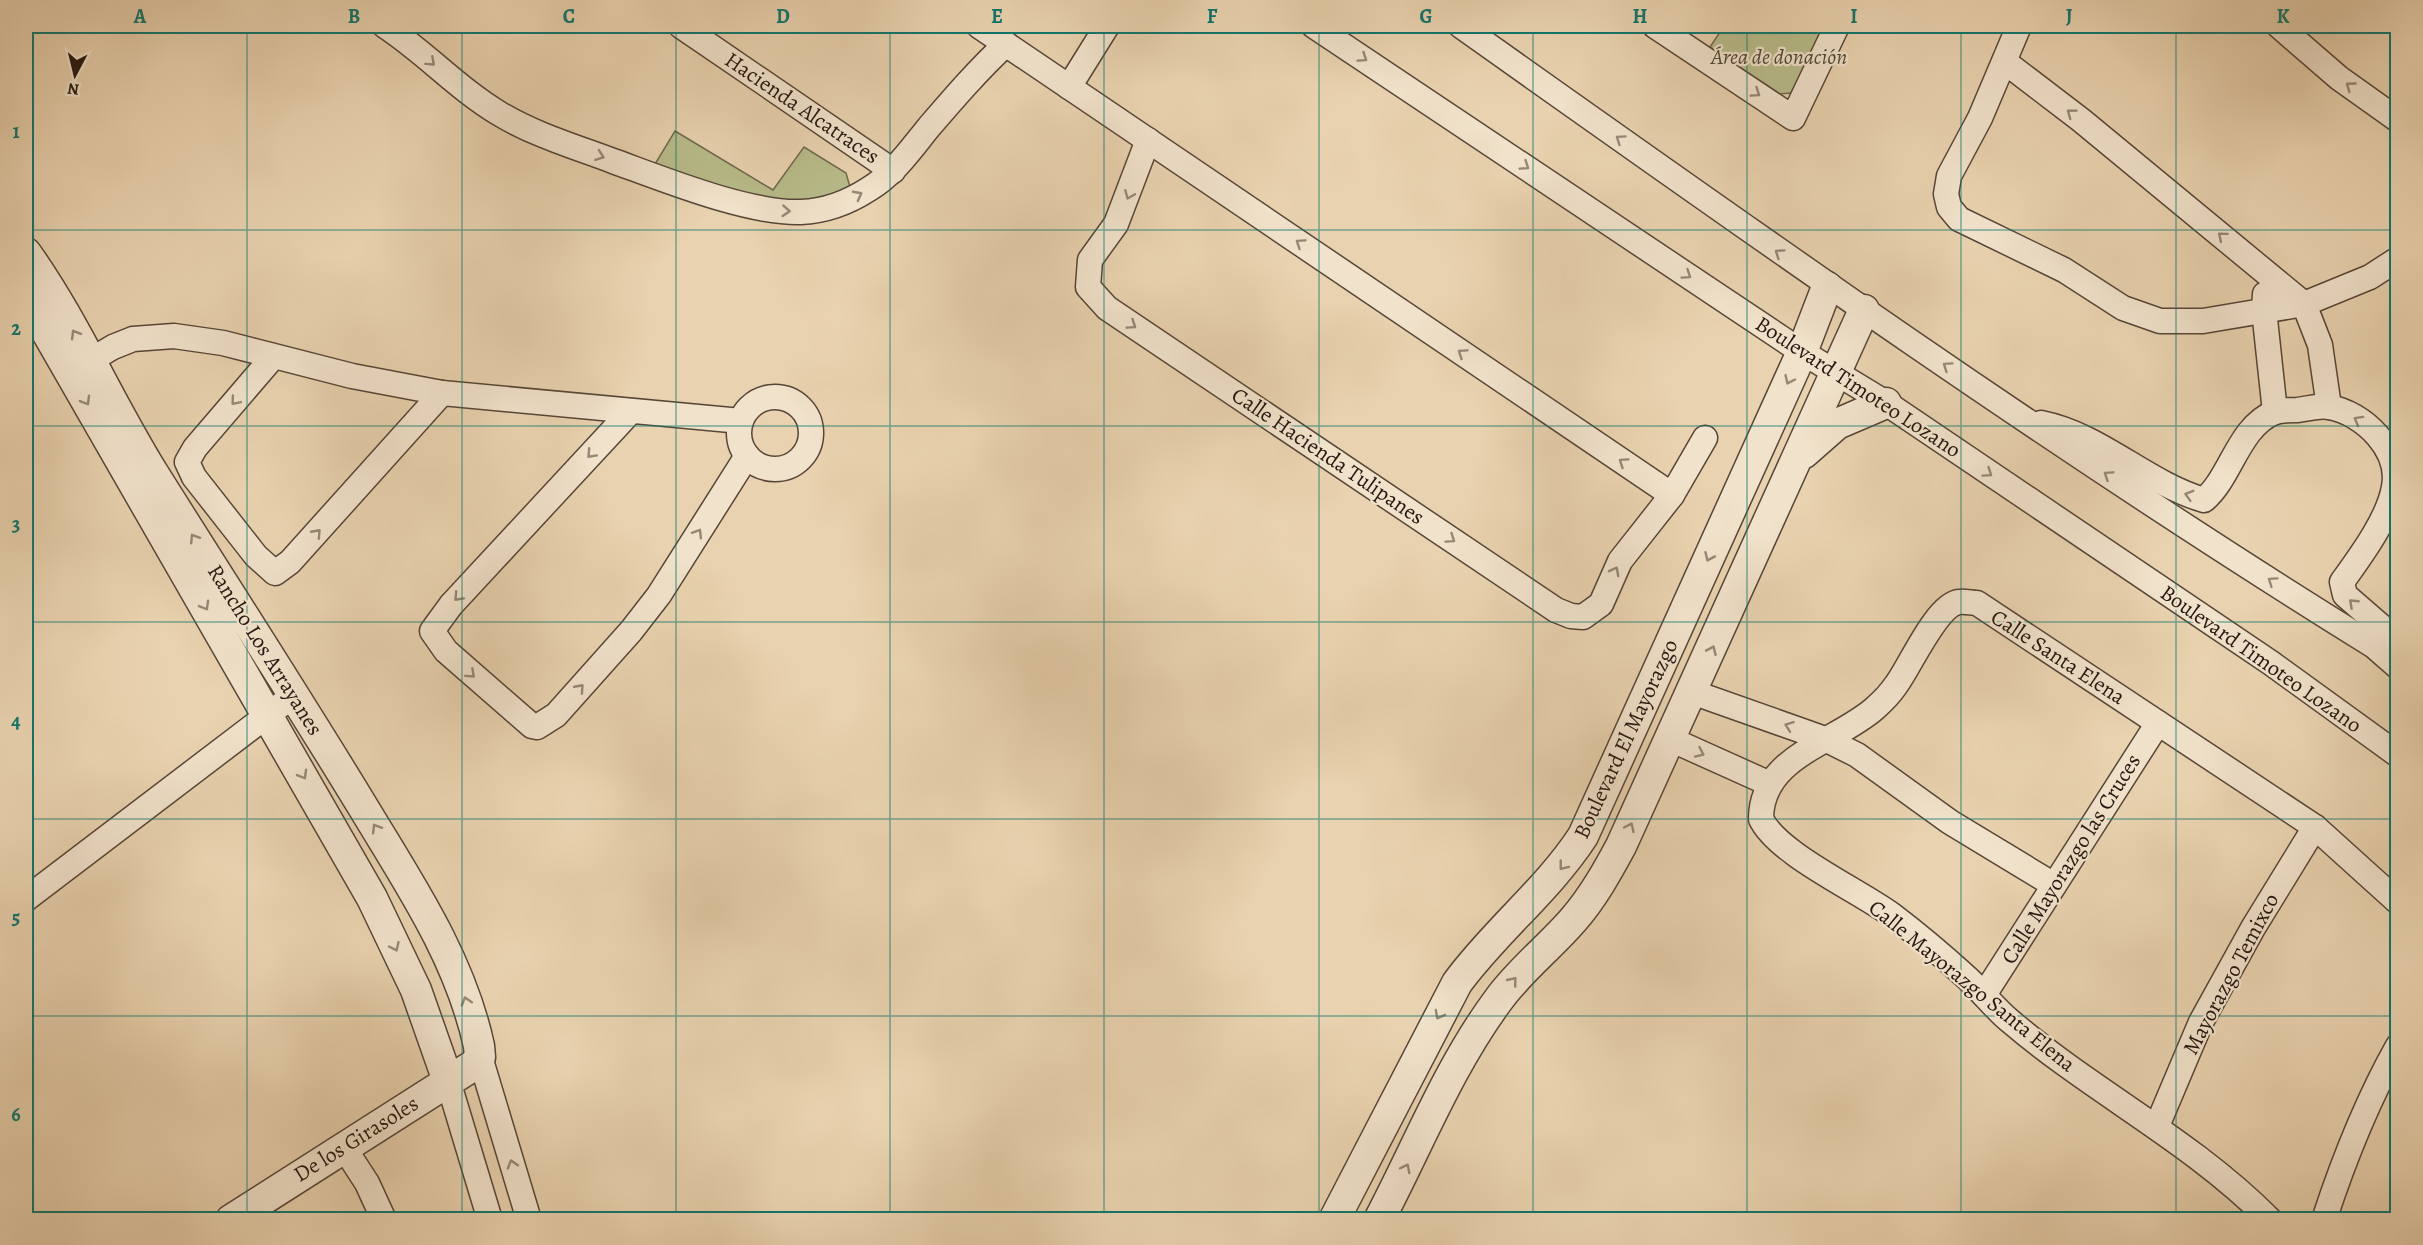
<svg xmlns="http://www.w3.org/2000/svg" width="2423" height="1245" font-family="Alegreya,serif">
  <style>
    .green { fill: #b8bb8a; stroke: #6f694e; stroke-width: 1.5 }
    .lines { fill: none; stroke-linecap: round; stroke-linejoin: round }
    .minor-casing { stroke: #574638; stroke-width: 27 }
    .tertiary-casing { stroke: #574638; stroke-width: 33 }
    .minor { stroke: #f1e2cb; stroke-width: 24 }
    .tertiary { stroke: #f1e2cb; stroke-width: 30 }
    .oneway { stroke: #968777 }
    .grid { fill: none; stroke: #0f766e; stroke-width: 1.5; stroke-opacity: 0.55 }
    .labels { text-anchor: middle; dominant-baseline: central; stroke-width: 4.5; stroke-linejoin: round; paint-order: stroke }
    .park-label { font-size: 22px; font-style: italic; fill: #524835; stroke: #f1e2cb }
    .street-label { font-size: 22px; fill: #261711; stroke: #f1e2cb }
    .neatline { fill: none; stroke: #0f766e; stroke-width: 2 }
    .grid-label { font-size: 20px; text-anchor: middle; font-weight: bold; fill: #0f766e }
  </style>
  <rect width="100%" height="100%" fill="#e9d2af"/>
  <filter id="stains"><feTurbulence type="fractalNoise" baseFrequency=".00333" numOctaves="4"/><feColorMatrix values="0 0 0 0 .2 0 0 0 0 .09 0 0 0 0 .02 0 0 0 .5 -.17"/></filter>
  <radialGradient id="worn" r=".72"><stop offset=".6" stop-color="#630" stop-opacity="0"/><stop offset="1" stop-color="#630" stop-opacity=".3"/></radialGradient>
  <g class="green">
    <path d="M1724,26h108l-40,67 -15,1 -67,-47z"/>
    <path d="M675,131l98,59 31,-43 42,26 4,14 -3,5 -59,14 -139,-32z"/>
  </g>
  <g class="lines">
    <defs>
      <g id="minor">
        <path d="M385,26c41,27 73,63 115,88 35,21 76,33 113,47 50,18 136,53 188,51 25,-1 48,-10 68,-23 25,-15 42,-40 60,-62 25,-29 49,-57 77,-83"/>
        <path d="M681,26l212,145"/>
        <path d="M979,26l693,469"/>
        <path d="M1314,26l488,326 84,51 385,260 127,92"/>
        <path d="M1461,26c300,213 600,426 913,620l24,21"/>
        <path d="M1655,26l138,92 44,-92"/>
        <path d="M2019,26l-39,92 -31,58 -3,18 3,13 10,12 105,51 59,38 37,13h43l101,-17 66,-27 28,-18"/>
        <path d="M2279,26l60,52 59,42"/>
        <path d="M2005,62l76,58 223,184 16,41 9,62"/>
        <path d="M1069,87l38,-61"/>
        <path d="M1148,140l-32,84 -26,36 -2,27 19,21 449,302 15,6 12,1 18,-13 19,-43 52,-66 33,-57"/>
        <path d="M2265,294l-1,16 11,102"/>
        <path d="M273,357l-78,91 -8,14 7,15 62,79 19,17 15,-11 152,-169"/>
        <path d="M91,360l22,-13 20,-8 41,-3 49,7 129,33 90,17 299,28"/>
        <circle cx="775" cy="433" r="36"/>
        <path d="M631,411l-180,194 -19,26 14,20 86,75 5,1 19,-12 75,-84 28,-36 88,-139"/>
        <path d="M2041,423c60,12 105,60 163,77 28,-24 34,-73 71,-88 6,-2 16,-2 22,-2 10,-1 23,-5 32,-3 35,6 72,43 65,80 -5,31 -34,70 -52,95l3,13 53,46"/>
        <path d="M1692,692l133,47 32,16 93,67 104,63"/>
        <path d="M1670,739l100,45"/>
        <path d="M26,899l268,-204"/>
        <path d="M1984,995l174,-272"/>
        <path d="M480,1057l49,163"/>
        <path d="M448,1081l42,139"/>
        <path d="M2157,1126l44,-104 52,-94 62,-101"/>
        <path d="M343,1146l24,37 17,37"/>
        <path d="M2270,1220c-78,-79 -177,-128 -260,-199 -16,-13 -29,-31 -45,-45 -23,-21 -48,-42 -73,-61 -34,-25 -114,-61 -131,-96 0,-63 74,-76 113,-110 8,-7 16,-15 22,-24 14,-18 40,-80 63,-83 5,-1 13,1 18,1l338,224 83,75"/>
        <path d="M2324,1220c20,-61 43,-119 74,-174"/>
      </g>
      <g id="tertiary">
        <path d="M26,253c50,70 83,150 129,223 69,110 140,219 208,331 46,76 97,151 116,239l1,11 -6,8 -243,155"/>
        <path d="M26,296l346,602 44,92 32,91"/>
        <path d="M1804,453l33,-29 49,-21"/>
        <path d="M1334,1220l123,-237c38,-52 90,-92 126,-147l219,-484 25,-65"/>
        <path d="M1379,1220c39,-74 70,-154 120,-221 22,-30 51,-52 75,-80 19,-22 33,-47 47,-73l243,-536"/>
      </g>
    </defs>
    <use href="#minor" class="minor-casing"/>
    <use href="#tertiary" class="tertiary-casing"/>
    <use href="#minor" class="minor"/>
    <use href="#tertiary" class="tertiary"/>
  </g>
  <defs><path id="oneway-chevron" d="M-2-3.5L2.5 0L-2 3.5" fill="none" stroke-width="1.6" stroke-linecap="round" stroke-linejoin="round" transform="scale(1.5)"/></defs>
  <g class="oneway">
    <use href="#oneway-chevron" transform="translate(1363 58) rotate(34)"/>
    <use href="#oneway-chevron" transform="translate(431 62) rotate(42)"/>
    <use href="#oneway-chevron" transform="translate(2350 86) rotate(-144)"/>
    <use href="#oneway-chevron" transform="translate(1756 93) rotate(34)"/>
    <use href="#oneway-chevron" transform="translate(2071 113) rotate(-143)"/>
    <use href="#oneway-chevron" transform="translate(1620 139) rotate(-145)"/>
    <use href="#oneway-chevron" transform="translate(600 156) rotate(20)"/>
    <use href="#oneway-chevron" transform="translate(1525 166) rotate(34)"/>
    <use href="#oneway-chevron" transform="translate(858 195) rotate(-28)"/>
    <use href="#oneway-chevron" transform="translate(1129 195) rotate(113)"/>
    <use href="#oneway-chevron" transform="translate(786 211) rotate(4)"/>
    <use href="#oneway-chevron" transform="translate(2222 236) rotate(-140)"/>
    <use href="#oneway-chevron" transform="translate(1300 243) rotate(-146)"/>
    <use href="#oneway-chevron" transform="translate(1779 253) rotate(-145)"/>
    <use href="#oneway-chevron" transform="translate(1687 275) rotate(34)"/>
    <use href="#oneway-chevron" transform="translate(1132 325) rotate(34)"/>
    <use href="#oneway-chevron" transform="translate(75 334) rotate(-121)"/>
    <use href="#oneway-chevron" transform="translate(1462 353) rotate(-146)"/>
    <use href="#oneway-chevron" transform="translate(1947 366) rotate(-145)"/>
    <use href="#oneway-chevron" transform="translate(1789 380) rotate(115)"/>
    <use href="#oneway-chevron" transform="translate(86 401) rotate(60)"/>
    <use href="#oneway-chevron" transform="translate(235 401) rotate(130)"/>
    <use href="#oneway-chevron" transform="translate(2358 420) rotate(-151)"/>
    <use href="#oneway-chevron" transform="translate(591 454) rotate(133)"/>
    <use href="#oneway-chevron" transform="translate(1623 462) rotate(-146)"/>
    <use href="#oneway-chevron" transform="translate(1988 473) rotate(34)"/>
    <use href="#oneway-chevron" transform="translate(2108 475) rotate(-146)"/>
    <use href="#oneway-chevron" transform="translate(2189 495) rotate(-164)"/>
    <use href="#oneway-chevron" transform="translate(317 533) rotate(-48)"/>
    <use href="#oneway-chevron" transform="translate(698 533) rotate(-58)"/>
    <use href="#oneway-chevron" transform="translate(194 538) rotate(-122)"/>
    <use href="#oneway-chevron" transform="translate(1451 539) rotate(34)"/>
    <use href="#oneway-chevron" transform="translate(1709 557) rotate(114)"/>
    <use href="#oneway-chevron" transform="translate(1615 571) rotate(-62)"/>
    <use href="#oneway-chevron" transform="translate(2272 581) rotate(-145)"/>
    <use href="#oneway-chevron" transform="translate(458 597) rotate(133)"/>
    <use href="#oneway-chevron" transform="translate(2353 603) rotate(-137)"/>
    <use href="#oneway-chevron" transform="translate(205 606) rotate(60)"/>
    <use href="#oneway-chevron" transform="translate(1712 650) rotate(-66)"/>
    <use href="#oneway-chevron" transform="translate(471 674) rotate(42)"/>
    <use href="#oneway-chevron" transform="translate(580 688) rotate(-48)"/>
    <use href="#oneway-chevron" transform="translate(1789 726) rotate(-160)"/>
    <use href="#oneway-chevron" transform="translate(1700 753) rotate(24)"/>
    <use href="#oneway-chevron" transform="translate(303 775) rotate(60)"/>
    <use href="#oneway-chevron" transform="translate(1630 827) rotate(-65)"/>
    <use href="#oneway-chevron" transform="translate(376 828) rotate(-121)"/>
    <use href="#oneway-chevron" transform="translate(1563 866) rotate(128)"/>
    <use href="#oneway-chevron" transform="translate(395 947) rotate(65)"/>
    <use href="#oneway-chevron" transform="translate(1513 981) rotate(-51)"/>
    <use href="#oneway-chevron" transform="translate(466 1001) rotate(-107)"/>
    <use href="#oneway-chevron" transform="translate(1439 1015) rotate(118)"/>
    <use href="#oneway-chevron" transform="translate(512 1164) rotate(-107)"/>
    <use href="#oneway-chevron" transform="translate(1406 1168) rotate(-63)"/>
  </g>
  <path class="grid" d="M247,26v1194M462,26v1194M676,26v1194M890,26v1194M1104,26v1194M1319,26v1194M1533,26v1194M1747,26v1194M1961,26v1194M2176,26v1194M26,230h2372M26,426h2372M26,622h2372M26,819h2372M26,1016h2372"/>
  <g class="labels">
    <g class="park-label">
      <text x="1779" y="57">Área de donación</text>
    </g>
    <g class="street-label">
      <text transform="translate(802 108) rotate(34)">Hacienda Alcatraces</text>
      <text transform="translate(1858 387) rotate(33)">Boulevard Timoteo Lozano</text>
      <text transform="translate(1328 456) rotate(34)">Calle Hacienda Tulipanes</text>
      <text transform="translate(265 650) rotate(58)">Rancho Los Arrayanes</text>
      <text transform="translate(2058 657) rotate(33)">Calle Santa Elena</text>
      <text transform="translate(2261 659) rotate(35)">Boulevard Timoteo Lozano</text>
      <text transform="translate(1626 739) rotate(-65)">Boulevard El Mayorazgo</text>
      <text transform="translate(2071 859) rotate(-58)">Calle Mayorazgo las Cruces</text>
      <text transform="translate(2231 974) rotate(-62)">Mayorazgo Temixco</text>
      <text transform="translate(1972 986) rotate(39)">Calle Mayorazgo Santa Elena</text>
      <text transform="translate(356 1139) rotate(-32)">De los Girasoles</text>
    </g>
  </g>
  <rect width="2423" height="1245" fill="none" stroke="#e9d2af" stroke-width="66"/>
  <g transform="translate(75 75) rotate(187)" stroke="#f1e2cb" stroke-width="4.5" paint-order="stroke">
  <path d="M0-4.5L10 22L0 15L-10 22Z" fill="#261711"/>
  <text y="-9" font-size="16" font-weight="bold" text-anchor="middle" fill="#261711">N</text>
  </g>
  <rect x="33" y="33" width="2357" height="1179" class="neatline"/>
  <g class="grid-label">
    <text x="140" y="23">A</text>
    <text x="354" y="23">B</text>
    <text x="569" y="23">C</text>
    <text x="783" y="23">D</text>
    <text x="997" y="23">E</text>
    <text x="1212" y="23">F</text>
    <text x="1426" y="23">G</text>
    <text x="1640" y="23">H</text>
    <text x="1854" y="23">I</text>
    <text x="2069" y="23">J</text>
    <text x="2283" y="23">K</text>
    <text x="16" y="138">1</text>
    <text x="16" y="335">2</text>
    <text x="16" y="531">3</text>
    <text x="16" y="728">4</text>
    <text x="16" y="924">5</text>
    <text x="16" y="1121">6</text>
  </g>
  <rect width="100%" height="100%" filter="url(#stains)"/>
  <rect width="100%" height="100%" fill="url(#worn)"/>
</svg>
